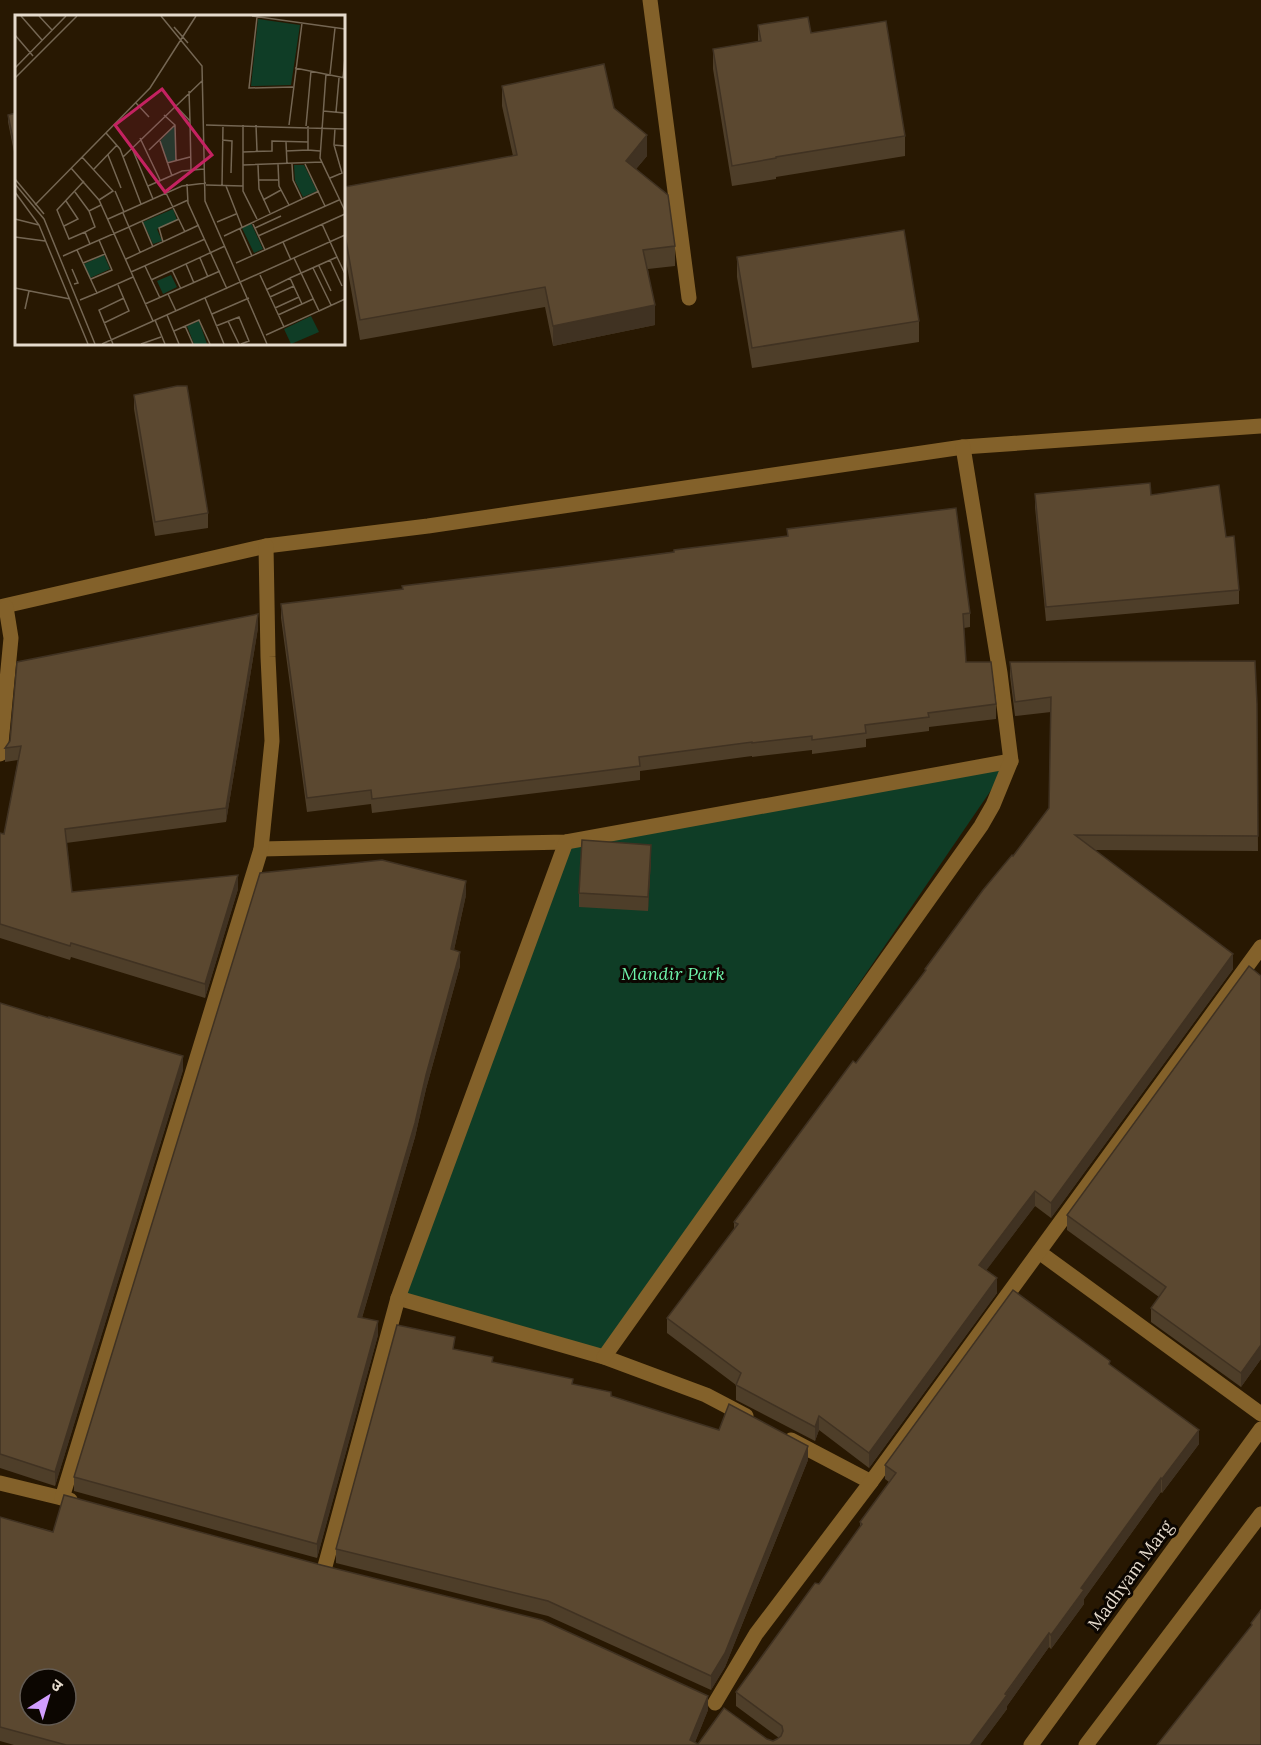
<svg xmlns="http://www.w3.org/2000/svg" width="1261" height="1745" font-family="Lora,'Noto Sans Devanagari',serif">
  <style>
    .green { fill: #0f3d26 }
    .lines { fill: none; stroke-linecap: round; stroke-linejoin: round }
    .minor { stroke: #83612a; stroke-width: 15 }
    .wall { fill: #4e3e29 }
    .shaded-wall { fill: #403222 }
    .building { fill: #5b4830; stroke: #403222; stroke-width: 1.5; fill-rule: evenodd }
    .labels { text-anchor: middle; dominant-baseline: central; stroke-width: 6; stroke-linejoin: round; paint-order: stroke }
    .park-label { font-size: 18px; font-style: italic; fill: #6ef3aa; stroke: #0c0601 }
    .street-label { font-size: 18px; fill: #e6dbcd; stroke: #0c0601 }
    .inset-road { fill: none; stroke: #746653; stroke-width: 1.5 }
    .view { fill: #c42261; fill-opacity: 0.15; stroke: #c42261; stroke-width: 3 }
    .inset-edge { fill: none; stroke: #e6dbcd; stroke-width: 3 }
  </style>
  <rect width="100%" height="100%" fill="#281802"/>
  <path class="green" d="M1011,761l-407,596 -206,-59 168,-456z"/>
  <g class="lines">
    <g class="minor">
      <path d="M650,0l39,298"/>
      <path d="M0,607l266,-61 162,-20 535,-79 298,-21"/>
      <path d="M0,754l11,-116 -5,-31"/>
      <path d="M261,849l305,-7 445,-81"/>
      <path d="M1039,1252l222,162"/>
      <path d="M398,1298l206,59 102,38 40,21"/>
      <path d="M604,1357l377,-531 12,-21 18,-44 -11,-88 -37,-226"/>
      <path d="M791,1440l80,42"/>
      <path d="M0,1483l70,17"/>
      <path d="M62,1498l199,-649 11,-108 -4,-84 -2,-111"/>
      <path d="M324,1570l74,-272 168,-456"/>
      <path d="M715,1703l41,-69 115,-152 390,-535"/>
      <path d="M1031,1745l230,-316"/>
      <path d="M1086,1745l175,-231"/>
    </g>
  </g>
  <g class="wall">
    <path d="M758,25l53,8 94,103v20l-129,21v2l-44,7 -19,-117v-20l45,-7z"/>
    <path d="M502,86l112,22 33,48 -11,13 39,77v20l-27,3 7,56 -102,21 -8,-39 -185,33 -16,-91v-62l169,-31 -11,-50z"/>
    <path d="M16,113v43l-1,1 -7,-35v-7z"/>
    <path d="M737,257l182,64v21l-167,26 -15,-91z"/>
    <path d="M134,395l74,118v15l-53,8 -21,-127z"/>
    <path d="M1035,494l116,1 75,42 13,53v14l-193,17 -11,-114z"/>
    <path d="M787,529l183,84v14l-6,1 2,34 30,42v15l-67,8v4l-63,8v8l-54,7v-4l-60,7v-1l-112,15v9l-54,7 -214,26 -1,-9 -64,8 -26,-194v-14l121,-15 385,-53z"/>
    <path d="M258,628l-32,194 -160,21 6,49 166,-3 -33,109 -134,-41 -1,3 -70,-22v-105l4,1 14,-74 -13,2v-14z"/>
    <path d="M1010,662l247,42 1,147 -163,-1 138,119 -182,249 -16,-12 -49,64 11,23 -128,175 -50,-38 -4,11 -79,-41v-15l-69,-52v-15l67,-88v-8l122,-159 69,-91v-3l88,-113 36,-48 2,-96 -36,4 -5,-40z"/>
    <path d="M651,859l-3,52 -69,-4v-14z"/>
    <path d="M466,895l-12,55 6,16 -34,123 -11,48 -53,181 16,17 -61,223 -243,-67v-14z"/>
    <path d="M1261,976v383l-20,28 -90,-65v-14l8,-11 -92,-67v-15z"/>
    <path d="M0,1003l183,67 -128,416 -55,-18z"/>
    <path d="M455,1349l38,13 80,22 235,76 -83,207 -14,23 -163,-74 -212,-53v-14z"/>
    <path d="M1110,1365l89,79 -37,49 -1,-1 -77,107v5l-33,45 -2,-2 -42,59v3l-27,36h-966l-14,-4v-224l708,193 -13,32 3,2 69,-5 6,2 6,-3 -43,-32v-14l83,-108 41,-56v-6l29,-40 -4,-3v-14z"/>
  </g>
  <g class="shaded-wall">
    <path d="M647,135v21l-21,25v-20z"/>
    <path d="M15,149h1v7l-1,1z"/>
    <path d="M655,305v20l-102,21v-20z"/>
    <path d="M258,614v14l-32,194v-14z"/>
    <path d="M651,845v14l-3,52v-14z"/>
    <path d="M238,875v14l-33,109v-14z"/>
    <path d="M466,881v14l-15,68v-14z"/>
    <path d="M460,952v14l-34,123 -11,48 -57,194v-14z"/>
    <path d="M1233,954v15l-182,249v-15z"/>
    <path d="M183,1056v14l-128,416v-14z"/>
    <path d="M1035,1191v15l-56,74v-15z"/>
    <path d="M997,1278v15l-128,175v-15z"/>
    <path d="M378,1321v14l-61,223v-14z"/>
    <path d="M1261,1345v14l-20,28v-14z"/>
    <path d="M819,1416v14l-4,11v-14z"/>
    <path d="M1199,1430v14l-37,49v-14z"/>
    <path d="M808,1446v14l-83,207 -14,23v-14z"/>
    <path d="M1161,1478v14l-77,107v5l-33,45v-14l30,-47z"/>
    <path d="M1049,1633v14l-42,59v3l-27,36h-10z"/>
    <path d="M708,1696v14l-14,35 -4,-5z"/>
  </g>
  <g class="building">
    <path d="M808,17l3,16 75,-12 19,115 -129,21v1l-44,8 -19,-117 48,-8 -3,-16z"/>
    <path d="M604,64l10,44 33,27 -21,26 42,34 7,51 -32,4 12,55 -102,21 -8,-39 -185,33 -16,-91v-42l173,-32 -15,-69z"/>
    <path d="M16,113v36h-1l-7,-34z"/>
    <path d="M904,230l15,91 -167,27 -15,-91z"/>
    <path d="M177,386h10l21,127 -53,9 -21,-127z"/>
    <path d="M1150,483l1,12 68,-10 7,52 8,-1 5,54 -193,17 -11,-113z"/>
    <path d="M956,508l14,105 -7,1 3,48h25l5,42 -68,9 1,4 -64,8 1,8 -54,7v-4l-60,7v-1l-113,15 1,9 -54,7 -214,26 -1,-9 -64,8 -26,-194 122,-15 -1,-3 158,-19 114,-15v-2l114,-14 -1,-7z"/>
    <path d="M258,614l-32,194 -161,21 7,63 166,-17 -33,109 -134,-41 -1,3 -70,-22v-91l4,1 17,-88 -16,2 5,-7 7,-79z"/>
    <path d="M1255,661l2,43 1,132 -183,-1 158,119 -182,249 -16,-12 -56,74 18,13 -128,175 -50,-37 -4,11 -79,-42 5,-12 -74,-55 71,-94 -4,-2 119,-161 3,2 70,-93 -1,-1 58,-79 29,-35 1,1 36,-48 2,-111 -36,5 -5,-40z"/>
    <path d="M582,840l69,5 -3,52 -69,-4z"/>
    <path d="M382,860l84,21 -15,68 9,3 -34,123 -11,48 -57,194 20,4 -61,223 -243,-67 186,-604z"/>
    <path d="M1249,966l12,10v369l-20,28 -90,-65 15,-21 -99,-72z"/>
    <path d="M0,1003l49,15v-1l134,39 -128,416 -55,-18z"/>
    <path d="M1013,1290l97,71 -1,3 90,66 -37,49 -1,-1 -80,110 3,2 -33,45 -2,-2 -44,61 2,1 -37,50h-904l-66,-18v-210l53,15 11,-37 257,70 221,55 166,76 -18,44 8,4 26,-36 43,31 6,2 4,-2 4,-3 2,-5 -1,-5 -46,-34 79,-109 4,1 43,-60 -2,-2 36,-49 -11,-8zM30,1679h36v36h-36z"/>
    <path d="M397,1325l58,12 -2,12 40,8 -1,5 81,17 -1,5 39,8v4l108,34 10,-26 79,42 -83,207 -14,23 -163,-75 -212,-52z"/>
    <path d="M1261,1610v135h-104l95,-120 -1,-2z"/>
  </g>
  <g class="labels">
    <g class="park-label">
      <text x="673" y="973">Mandir Park</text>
    </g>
    <g class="street-label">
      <text transform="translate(1130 1575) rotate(-54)">Madhyam Marg</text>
    </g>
  </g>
  <g transform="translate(15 15)">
    <rect width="330" height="330" fill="#281802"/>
    <path d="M243,4l42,6 -9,60 -40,1zM160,110l1,35 -9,3 -7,-22zM279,150h10l13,26 -14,6 -8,-16zM158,194l4,11 -20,9 5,12 -9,3 -10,-22zM236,208l12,26 -9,4 -12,-25zM89,240l6,14 -20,9 -6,-14zM156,260l6,12 -14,7 -6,-13zM296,301l8,16 -28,12 -7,-15zM184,306l8,23h-13l-7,-18z" fill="#0f3d26"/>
    <path class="inset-road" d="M6,1l21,24M24,1l13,14M146,1l41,50 3,135 62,143M237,1l93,13M242,2l-8,71 44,-1M159,12l14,16M0,20l18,21M0,53l51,-52M280,53l50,10M311,59l-6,84 25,53M315,59l5,-46M0,63l62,-62M328,63l2,-20M174,76l1,30M121,88l13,14M160,90l15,16 1,49M308,96l22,2M321,97l3,-34M149,100l11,10 1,35M191,110l139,4M228,110v66l14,28M241,110l1,26M274,110l13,-102M291,111l5,-55M320,113l-1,17 11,1M91,118l14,16 21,55M125,123l20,42M207,125l10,1 -1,32M145,126l12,35M271,127l1,22M293,127v8l12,1M117,133l21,51M134,135l26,-25M271,136l22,-1M228,137l29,-1v-10l36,1v-16M93,140l13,33M67,142l31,34 -14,9M108,142l80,-77M152,148l23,-6M263,149l1,22 10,19M277,149l1,16 9,19M290,149l20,42M228,150l79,-3M243,150l1,24 11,24M56,153l28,32 54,121M79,154l23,-24M315,163l12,-5 -8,-28M0,164l29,35M243,165h21M69,166l-27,29 12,29 16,-7M0,169l29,35 51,125M172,169l1,19 39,86M191,170l37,1M133,171l34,-15 22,-2M207,171l1,-61M211,171l16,41M100,176l9,21M0,177l24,33 49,119M60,177l14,19 12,-6M151,178l19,39M248,185l18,-10M20,190l115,-117 46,-72M74,196l6,16 -10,5 5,12 39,-17 11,25M108,198l6,14 59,-27M0,204l24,6M93,204l74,-33 24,-3M127,206l11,26M202,207l19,-8M237,207l13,28M49,211l14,-7 -12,-18M240,213l26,-12M225,214l12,27M209,221l95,-45M243,221l81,-36M0,222l30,4M148,227l-4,-14 20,-9M268,227l8,18M62,235l20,43 -17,7M48,241l27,-12M322,242l8,17M185,243l8,19M111,244l73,-34M315,245l12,26M68,248l22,-9M221,248l109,-49M171,249l8,19M130,251l15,32M304,251l12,25M298,253l18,37M57,254l6,14 -4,1M157,255l9,19M116,257l74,-33M245,260l24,52M275,263l47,-21 -15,-33M76,264l21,-9 -13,-30M136,265l74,-34M0,273l55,11M251,275l24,-12 12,26M82,278l36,-16M153,279l8,17M255,282l24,-11M190,283l19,46M130,289l75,-33M260,293l24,-11M10,294l4,-18M304,296l26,-12M197,299l37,-16M152,300l12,29M263,300l35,-16M140,305l10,24M213,306l11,23M89,308l25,-12 -11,-26M170,311l8,18M201,311l23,-9 10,24 -8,3M159,316l25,-11 11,24M251,320l53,-24 -25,-53M87,329l243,-109M98,329l-14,-34 25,-12M126,329l20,-7"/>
    <path class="view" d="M147,74l50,66 -47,37 -50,-67z"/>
    <rect width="330" height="330" class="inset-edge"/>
  </g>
  <g transform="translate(48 1697) rotate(37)"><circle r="28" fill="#0c0601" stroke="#635b53" stroke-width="1.5"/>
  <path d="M0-4.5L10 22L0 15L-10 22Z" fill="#d19dfe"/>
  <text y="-9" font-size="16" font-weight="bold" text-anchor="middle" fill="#e6dbcd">उ</text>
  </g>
</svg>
